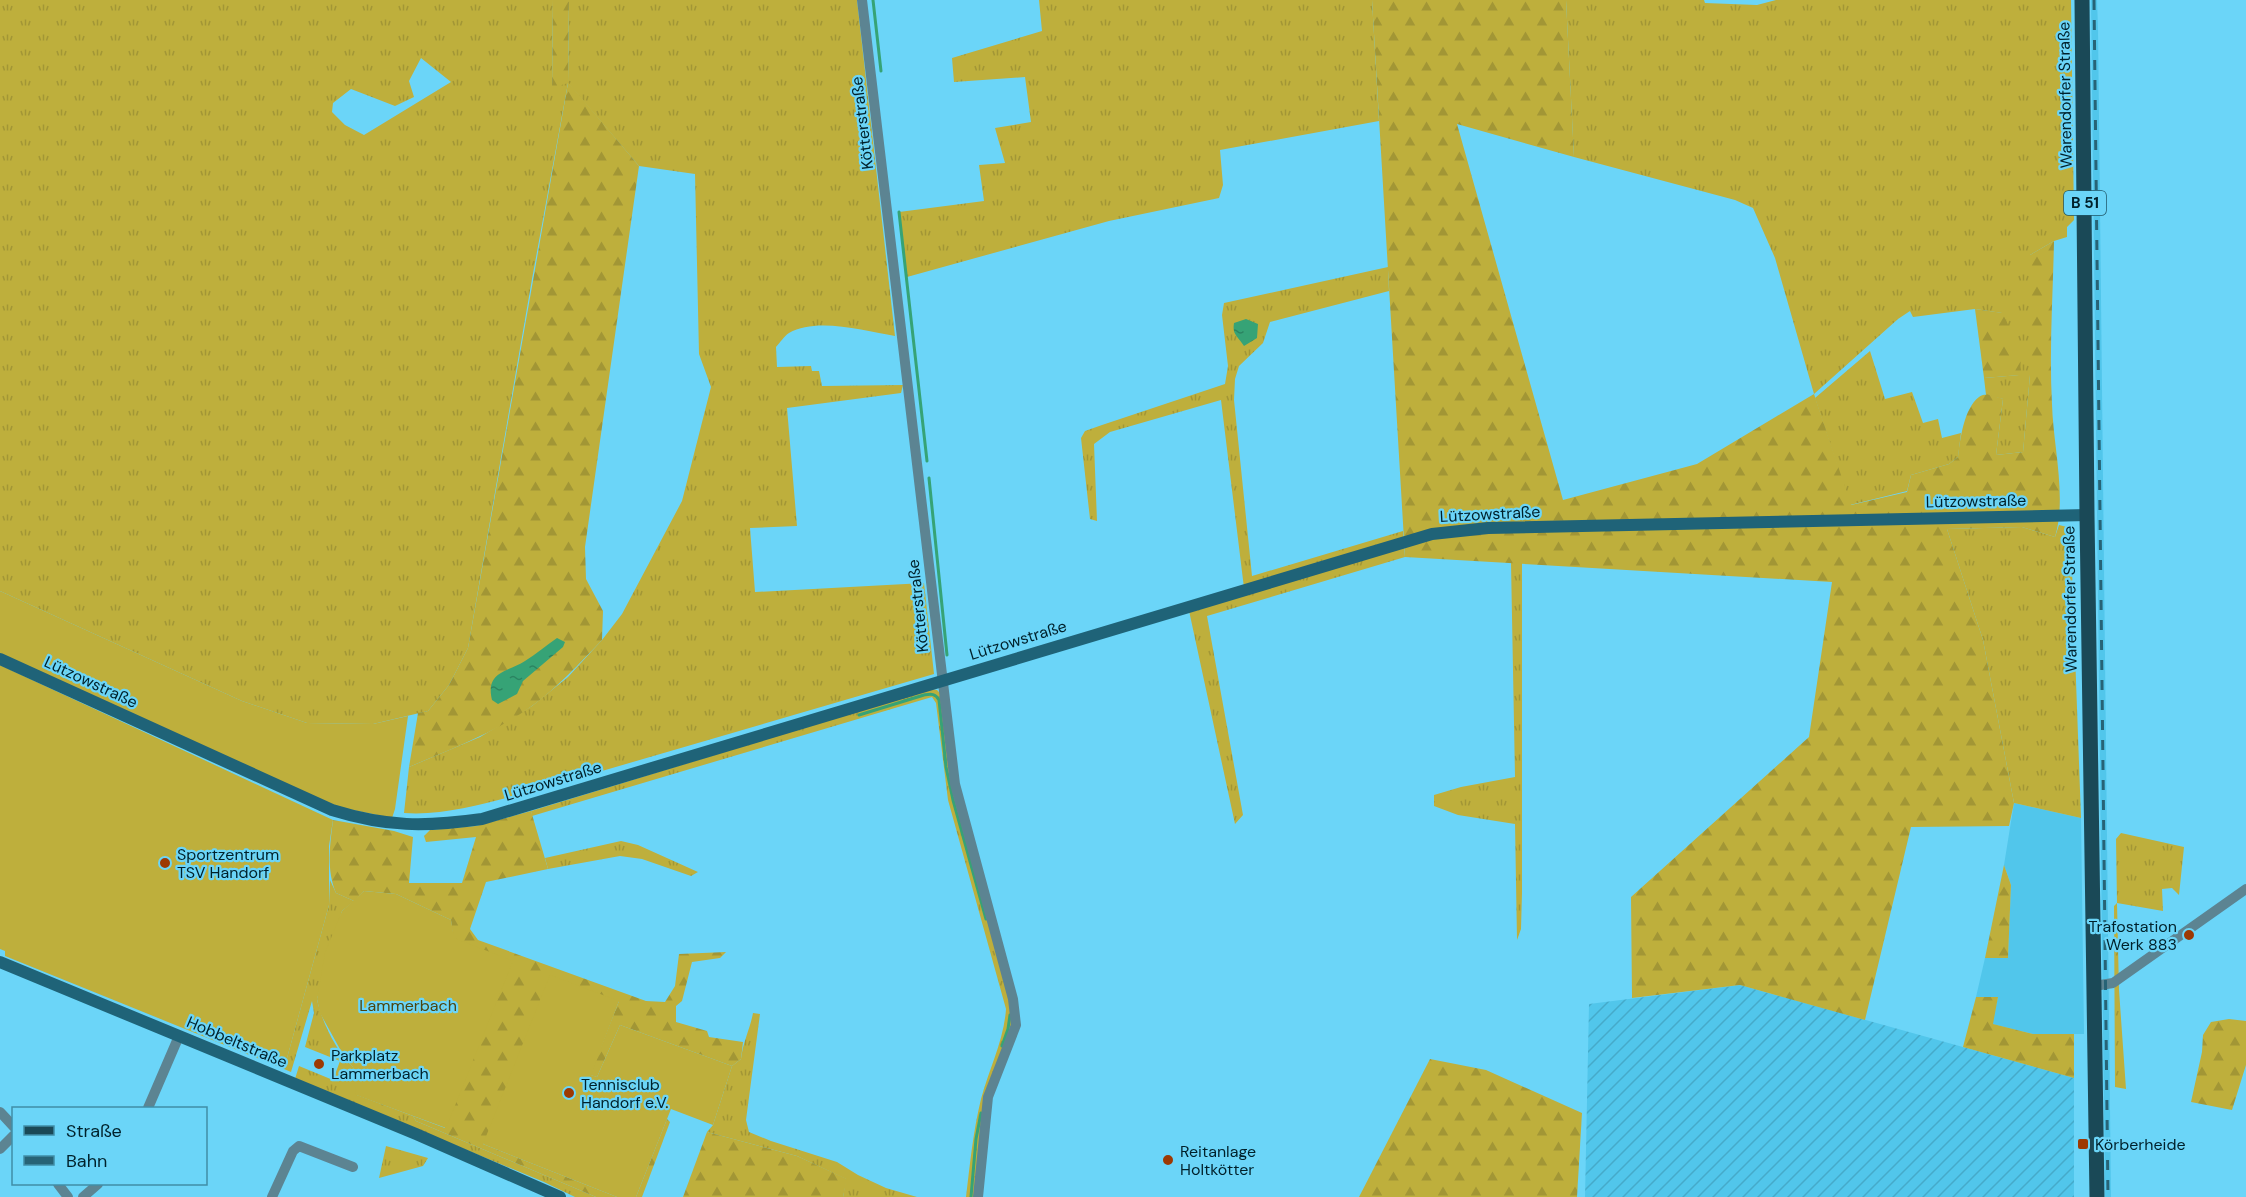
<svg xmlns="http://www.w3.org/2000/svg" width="2246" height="1197" font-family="'DM Sans',sans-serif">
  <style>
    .built { fill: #51c6eb }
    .industrial { fill: url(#industrial-furrows) }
    .grass { fill: url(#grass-tufts); fill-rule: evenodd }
    .forest { fill: url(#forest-firs) }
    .garden { fill: #beaf3c }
    .water { fill: url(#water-ripples) }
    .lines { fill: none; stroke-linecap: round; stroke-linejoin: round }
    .stream { stroke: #36a376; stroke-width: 3 }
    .street { stroke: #5c8492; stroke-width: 10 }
    .secondary { stroke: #1f6378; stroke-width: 12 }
    .primary { stroke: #1a4957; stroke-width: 15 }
    .rail { stroke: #276376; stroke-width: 3; stroke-dasharray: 10 10; stroke-linecap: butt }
    .poi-dot { fill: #9d3903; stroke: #6bd5f8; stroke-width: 2 }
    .labels { text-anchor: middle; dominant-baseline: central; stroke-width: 4.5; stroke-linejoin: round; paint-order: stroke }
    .shield { fill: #6bd5f8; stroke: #205768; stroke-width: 1.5 }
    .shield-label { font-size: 15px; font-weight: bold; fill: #00212b }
    .street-label { font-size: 16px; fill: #00212b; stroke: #6bd5f8 }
    .poi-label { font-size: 16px; fill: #00212b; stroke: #6bd5f8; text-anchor: start }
    .park-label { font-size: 16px; fill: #4c450f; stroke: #6bd5f8 }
  </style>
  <defs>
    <pattern id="industrial-furrows" width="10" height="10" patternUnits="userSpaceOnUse" patternTransform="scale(1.5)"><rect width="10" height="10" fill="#51c6eb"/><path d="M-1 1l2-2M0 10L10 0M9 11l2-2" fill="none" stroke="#45aaca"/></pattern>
    <pattern id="grass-tufts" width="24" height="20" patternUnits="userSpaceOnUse" patternTransform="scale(1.5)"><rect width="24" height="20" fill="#beaf3c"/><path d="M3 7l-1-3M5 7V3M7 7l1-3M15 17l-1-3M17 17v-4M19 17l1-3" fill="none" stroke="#a29635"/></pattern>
    <pattern id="forest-firs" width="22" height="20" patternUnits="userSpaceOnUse" patternTransform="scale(1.5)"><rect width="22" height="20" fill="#beaf3c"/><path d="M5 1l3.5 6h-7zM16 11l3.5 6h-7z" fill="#a29635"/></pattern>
    <pattern id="water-ripples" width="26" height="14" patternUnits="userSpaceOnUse" patternTransform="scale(1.5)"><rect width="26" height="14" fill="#36a376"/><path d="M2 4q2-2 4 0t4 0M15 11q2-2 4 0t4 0" fill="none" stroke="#2b8461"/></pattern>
  </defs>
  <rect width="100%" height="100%" fill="#6bd5f8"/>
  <g class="built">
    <path d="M2091,0h6l1,28 13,1169h-6z"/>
    <path d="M2014,803l67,15 3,216h-51l-41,-10 6,-27h-22l9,-39h23l3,-73 -7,-20z"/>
  </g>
  <path class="industrial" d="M1740,985l334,93v119h-489l4,-193z"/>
  <g class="grass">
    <path d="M0,0h553l-1,87 16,-5 1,-82h288l38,336c-30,-5 -78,-19 -106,-3 -5,3 -9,10 -13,14l1,20 34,-1 1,5h7l3,15 81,-1 -2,8 -114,15 10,118 -47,2 5,64 169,-9 10,91 -397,116c-44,11 -88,26 -133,23l5,-46 71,-30 52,-31 36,-29 34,-37 20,-26 60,-113 29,-114 -12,-33 -4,-180 -56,-8 -71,-83 -36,196 -64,369 -19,37 -21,26 -55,13 -66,-1 -65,-22 -242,-110zM421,58l30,24 -87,53 -19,-10 -13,-13 1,-9 18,-14 44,17 19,-9 -5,-16z"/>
    <path d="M1039,0h333l7,121 -159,29 3,35 -4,13 -110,23 -202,56 -8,-65 85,-11 -5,-36 26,-2 -10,-35 36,-6 -6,-45 -71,5 -2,-24 90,-27z"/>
    <path d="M1566,0h138l1,3 52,2 19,-5h295l3,220 -7,7v10l-13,4 -24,14v120l-7,77 -27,3 7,-56 -17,-4 -2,-17 35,-3 -17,-62 -27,-4 -62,8 -3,-6 -12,8 -84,75 -39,-136 -22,-50 -18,-8 -161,-43z"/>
    <path d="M1388,267l1,24 -119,31 -7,21 -24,23 -4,13 -1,21 18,176 151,-45 2,26 -198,59 36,199 -8,9 -47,-218 56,-18 -23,-188 -111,32 -16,12 3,77 -7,-2 -9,-81 4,-7 17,-6 123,-41 3,-18 -6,-51 2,-12z"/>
    <path d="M1870,351l15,48 27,-7 11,31 15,-4 4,19 19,-5 -3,24 -9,7 -38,11 -4,16 -57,14 -35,-107z"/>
    <path d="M2059,525l8,2 4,16 10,275 -67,-15 -31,-163 -36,-111 75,-2 33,10z"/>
    <path d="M1511,563h11v330l-1,36 -4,11 -2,-116 -57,-9 -24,-9v-11l27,-8 54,-10z"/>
    <path d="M930,689l7,1 6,6 12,88 61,241 -28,72 -14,100h-8c4,-33 7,-65 15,-98 8,-30 23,-59 25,-90l-58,-209 -12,-97 -4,-6 -400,119 -1,-5z"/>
    <path d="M2121,833l63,14 -5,48 -7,-7 -10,1 1,22 -46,-8 2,87 7,99 -11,-2 -1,-181 3,-3 -1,-64z"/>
    <path d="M621,841l17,4 60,27 -7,4 -49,-17 -22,-3 -72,13 -3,-11z"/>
    <path d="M330,880l6,13 18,8 -12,10 -25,88c4,21 20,54 36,68l4,28 56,21 3,5 180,76h-21l-31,-15 -249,-103 4,-13 34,14 7,-19 -35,-14 9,-34 -2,-12 -21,71 -7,-3 45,-164z"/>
    <path d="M753,1013l7,1 -14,106 3,12 22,9 66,21 21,13 28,13 31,9h-74l3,-18 -49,-23 -90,-24 6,-7 19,-59 9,-7c2,-17 9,-30 12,-46z"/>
    <path d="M386,1146l42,12 -5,8 -44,12z"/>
  </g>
  <g class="forest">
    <path d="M553,0h16l-1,82 71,84 -54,381 1,32 17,32 -1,29c-22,23 -44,47 -70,66 -38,27 -81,43 -123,61l9,-54 10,-2 21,-26 19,-37 100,-565 -16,5z"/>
    <path d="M1372,0h194l8,157 -117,-33 106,376 134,-36 117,-70 37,111 56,-13 4,-17 38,-11 9,-7c2,-17 6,-49 21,-60 6,-5 17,0 24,2l-7,56 27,-3 7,-77v-120l24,-14c-1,54 -5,109 -2,163 1,41 15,94 3,133l-33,-10 -75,2 36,111 31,163 -5,23 -98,1 -46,193 -125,-35 -108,13 -1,-101 178,-160 23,-155 -427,-25z"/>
    <path d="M1975,309l28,4 18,42 -1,20 -36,3z"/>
    <path d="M531,811l17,58 -62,13 -16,47 8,11 168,61 19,1 10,-16 4,-32 47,-2 -6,6 -28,4 -10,39 -6,5v16l31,9 2,6 34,5 -2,17 -9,7 -112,-41 -23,52 -7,-2 29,-74 -136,143 134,53h-21l-180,-76 -3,-5 32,12 8,-190 -2,-18 -55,-26 -32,-3 -10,10 -18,-8c-10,-24 -6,-49 -3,-73l61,11 19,6 -4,46h53l14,-46 -50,5 -2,-6 6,-6 46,-4z"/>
    <path d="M2004,865l7,20 -3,73h-23z"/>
    <path d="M1976,997h22l-5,27 40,10h41v44l-111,-31z"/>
    <path d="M2229,1019l17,2v44l-14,45 -41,-8 11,-50 1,-17 8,-13z"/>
    <path d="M1430,1059l56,11 96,43 -5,84h-218z"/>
    <path d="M667,1119l3,3 -28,75h-6z"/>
    <path d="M707,1132l90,24 50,23 -4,18h-160z"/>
  </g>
  <g class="garden">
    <path d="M0,591l242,110 65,22 66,1 35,-8 -13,93 -3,9 -59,-12 -333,-152z"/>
    <path d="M0,665l333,155 -4,26v59l-45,164 -279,-113v-5l-5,-2z"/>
    <path d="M364,891l32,3 55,26 3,18 59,23 -67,167 -90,-33 -3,-28 -7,-7 -26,-47 -3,-14 8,-46 17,-42z"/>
    <path d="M550,975l69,26 -28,74 6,2 23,-52 112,41 -19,59 -42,-16 -35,88h-19l-134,-53z"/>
  </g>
  <g class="water">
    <path d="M1246,319l12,5 -1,14 -13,8c-6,-10 -12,-11 -10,-23z"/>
    <path d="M557,638l8,4 -2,5 -40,34 -6,13 -19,10 -6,-4c-7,-29 16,-28 33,-39 11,-7 22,-16 32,-23z"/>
  </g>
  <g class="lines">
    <g class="stream">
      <path d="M873,0l8,71"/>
      <path d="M899,212l28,249"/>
      <path d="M929,478l18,177"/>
      <path d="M859,715l65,-20c7,-1 11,-2 15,5l7,67 7,33 33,119"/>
      <path d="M1002,1046l6,-17 2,-14"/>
      <path d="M971,1197l5,-58 5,-26"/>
    </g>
    <g class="street">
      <path d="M862,0l93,784 58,215 3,26 -28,72 -10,100"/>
      <path d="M2094,986l19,-3 133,-94"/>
      <path d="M148,1108l31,-72"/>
      <path d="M0,1112l14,15"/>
      <path d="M0,1149l14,-14"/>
      <path d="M58,1184l10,13"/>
      <path d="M83,1197l15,-13"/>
      <path d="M272,1197l21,-46 6,-5 54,21"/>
    </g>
    <g class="secondary">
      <path d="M0,659l332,151c55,17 93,17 150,9l950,-285 56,-6 599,-13"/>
      <path d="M0,962l416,172 144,63"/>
    </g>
    <path class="primary" d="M2082,0l5,515 10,682"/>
    <path class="rail" d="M2094,0l14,1197"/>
  </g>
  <g class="poi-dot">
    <circle cx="165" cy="863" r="6"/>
    <circle cx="2189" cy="935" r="6"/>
    <circle cx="319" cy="1064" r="6"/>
    <circle cx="569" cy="1093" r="6"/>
    <rect x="2077" y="1138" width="12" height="12" rx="3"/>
    <circle cx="1168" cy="1160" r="6"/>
  </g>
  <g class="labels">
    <rect class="shield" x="2064" y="191" width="42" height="24" rx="4.5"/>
    <g class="shield-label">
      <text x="2085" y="203">B 51</text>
    </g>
    <g class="street-label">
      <text transform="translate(2065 95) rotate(-91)">Warendorfer Straße</text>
      <text transform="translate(862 123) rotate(-97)">Kötterstraße</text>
      <text transform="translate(1976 501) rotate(-1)">Lützowstraße</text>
      <text transform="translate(1490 514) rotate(-3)">Lützowstraße</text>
      <text transform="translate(2070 599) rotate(-91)">Warendorfer Straße</text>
      <text transform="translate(918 606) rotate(-96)">Kötterstraße</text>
      <text transform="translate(1018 640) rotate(-17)">Lützowstraße</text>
      <text transform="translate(91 682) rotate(25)">Lützowstraße</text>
      <text transform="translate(553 781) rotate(-17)">Lützowstraße</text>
      <text transform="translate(237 1042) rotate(23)">Hobbeltstraße</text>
    </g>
    <g class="poi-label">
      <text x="177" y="854">Sportzentrum<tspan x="177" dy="18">TSV Handorf</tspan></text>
      <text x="2177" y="926" text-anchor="end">Trafostation<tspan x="2177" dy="18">Werk 883</tspan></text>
      <text x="331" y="1055">Parkplatz<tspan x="331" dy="18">Lammerbach</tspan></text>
      <text x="581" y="1084">Tennisclub<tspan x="581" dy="18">Handorf e.V.</tspan></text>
      <text x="2095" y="1144">Körberheide</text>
      <text x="1180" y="1151">Reitanlage<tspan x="1180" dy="18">Holtkötter</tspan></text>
    </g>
    <g class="park-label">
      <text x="408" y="1005">Lammerbach</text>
    </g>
  </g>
  <rect x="12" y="1107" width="195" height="78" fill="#6bd5f8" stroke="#408da6" stroke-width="1.5"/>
  <rect x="24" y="1126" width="30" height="9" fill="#1a4957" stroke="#408da6" stroke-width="1.5"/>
  <text x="66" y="1137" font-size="18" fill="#00212b">Straße</text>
  <rect x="24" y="1156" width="30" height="9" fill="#276376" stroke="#408da6" stroke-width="1.5"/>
  <text x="66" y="1167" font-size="18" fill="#00212b">Bahn</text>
</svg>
